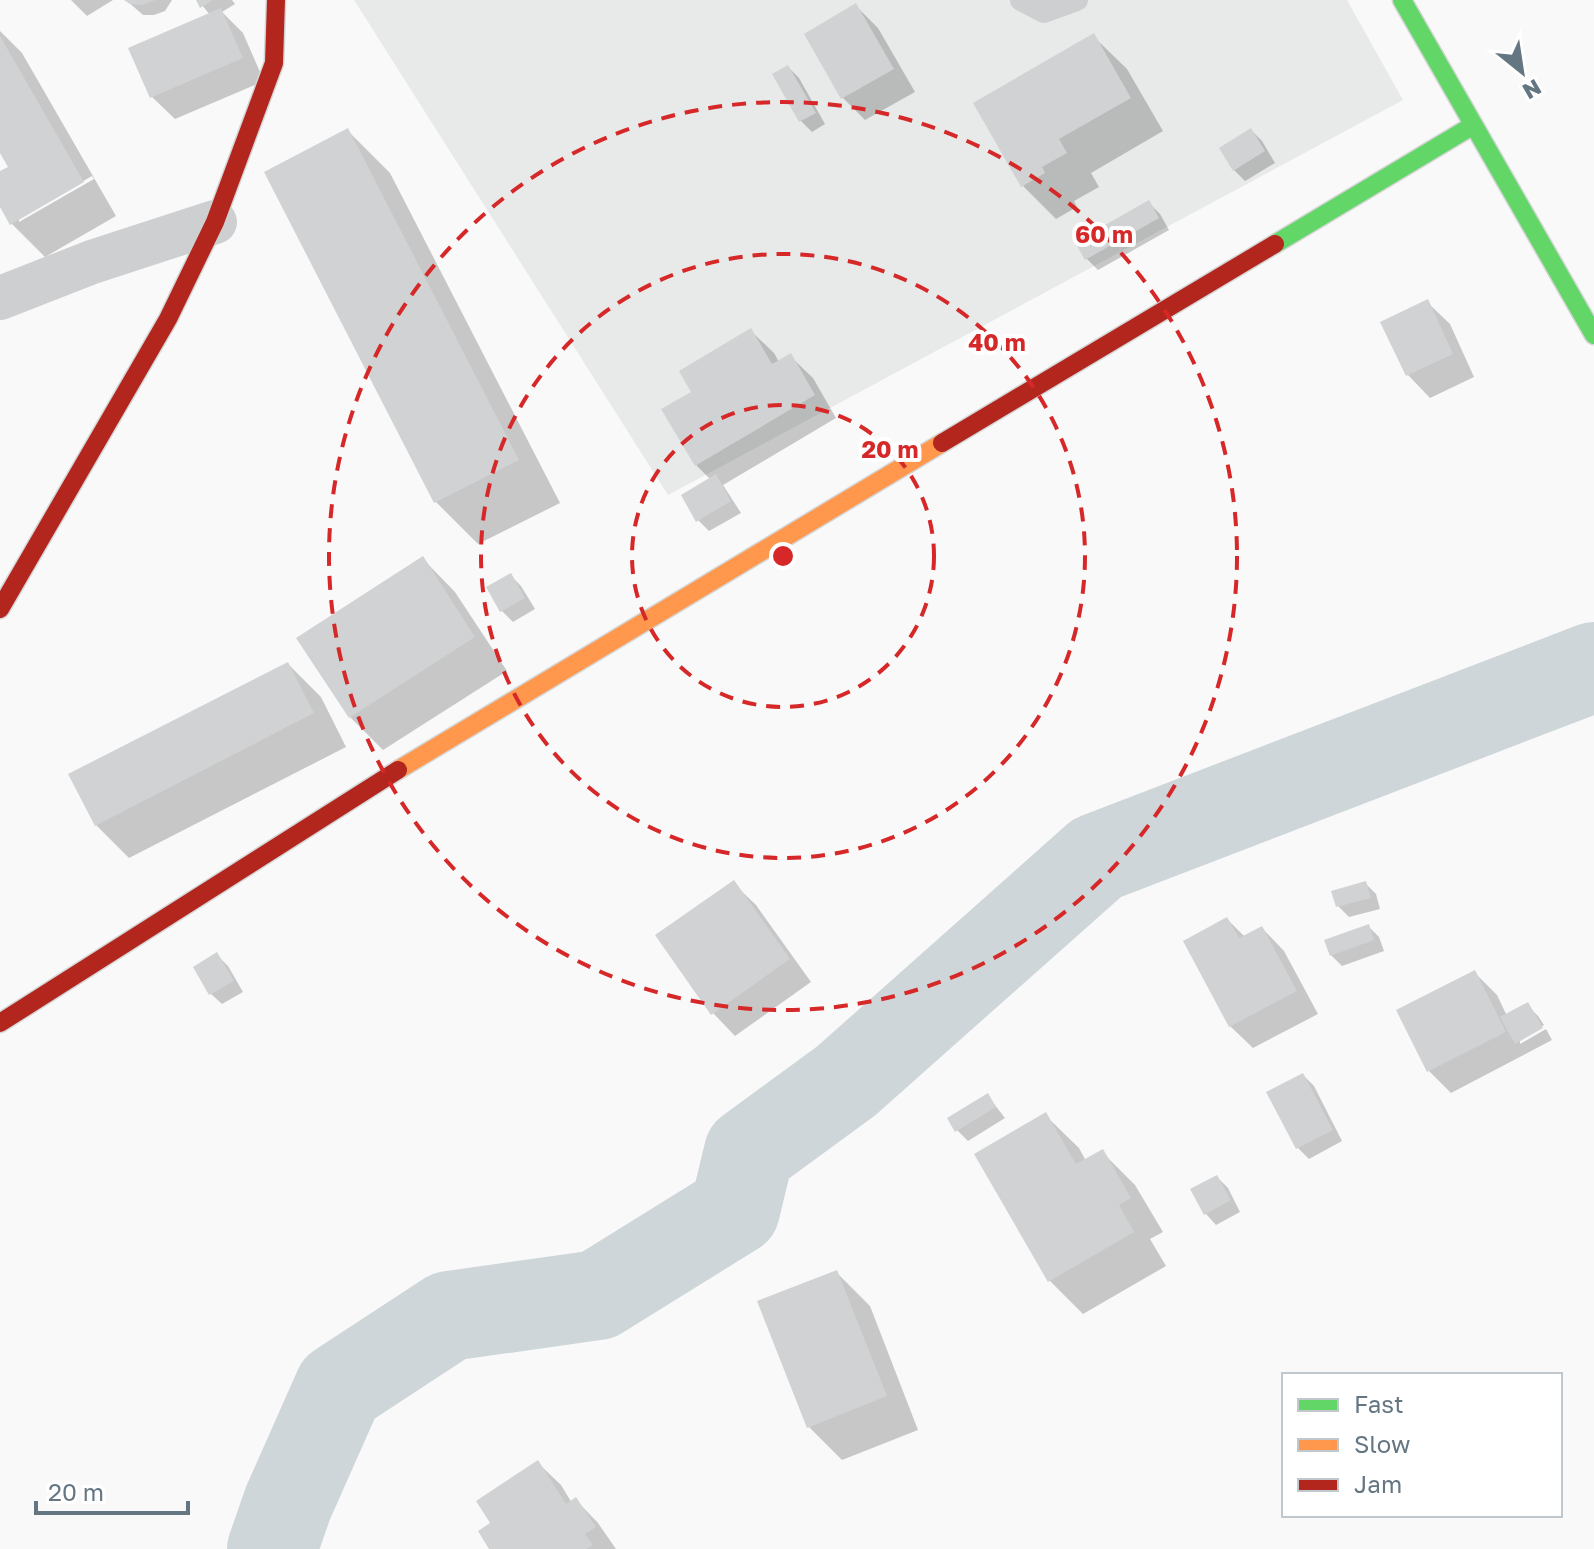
<svg xmlns="http://www.w3.org/2000/svg" width="1594" height="1549" font-family="'Golos Text',sans-serif">
  <style>
    .built { fill: #e8e9e9 }
    .shadow { fill: #0003; fill-rule: evenodd }
    .lines { fill: none; stroke-linecap: round; stroke-linejoin: round }
    .river { stroke: #ced6d9; stroke-width: 90 }
    .building { fill: #d0d2d3 }
    .fast-casing { stroke: #d5d6d7; stroke-width: 21 }
    .slow-casing { stroke: #d5d6d7; stroke-width: 21 }
    .jam-casing { stroke: #d5d6d7; stroke-width: 21 }
    .lane { stroke: #cecfd0; stroke-width: 22 }
    .street { stroke: #cecfd0; stroke-width: 44 }
    .fast { stroke: #63d668; stroke-width: 18 }
    .slow { stroke: #ff974d; stroke-width: 18 }
    .jam { stroke: #b3261e; stroke-width: 18 }
    .ring { fill: none; stroke: #d62828; stroke-width: 4; stroke-dasharray: 14 10 }
    .centre { fill: #d62828; stroke: #fff; stroke-width: 4 }
    .ring-label { font-size: 24px; text-anchor: middle; font-weight: bold; fill: #d62828; stroke: #fff; stroke-width: 8; stroke-linejoin: round; paint-order: stroke }
  </style>
  <rect width="100%" height="100%" fill="#f9f9f9"/>
  <path class="built" d="M354,0h993l56,100 -735,395z"/>
  <g class="shadow">
    <path d="M71,0h42l-26,16z"/>
    <path d="M126,0h46l-7,11 -11,4h-11z"/>
    <path d="M198,0h34l3,4 -13,8 21,21 21,48 -89,38 -23,-22 58,-82z"/>
    <path d="M856,6l22,22 37,64 -50,28 -22,-22z"/>
    <path d="M0,31l22,22 94,163 -71,41 -33,-33 -12,-21v-29l11,-7 -11,-18zM92,176l2,3 -75,43v-4z"/>
    <path d="M1093,36l34,33 36,62 -72,42 8,14 -25,14 3,6 -21,12 -33,-33z"/>
    <path d="M788,67l11,11 26,46 -13,8 -11,-11z"/>
    <path d="M1251,130l11,11 13,22 -30,18 -11,-11z"/>
    <path d="M348,131l42,42 170,330 -82,41 -42,-42z"/>
    <path d="M1149,203l11,11 9,16 -71,40 -11,-11 -10,-16z"/>
    <path d="M1427,302l23,22 24,53 -44,21 -22,-23z"/>
    <path d="M751,331l23,22 5,9 11,-6 23,22 23,40 -113,67 18,28 -32,18 -11,-11 13,-40 -15,-15 -2,-72z"/>
    <path d="M422,558l33,34 52,79 -124,79 -33,-33z"/>
    <path d="M510,575l11,11 14,23 -22,13 -11,-11 -14,-23z"/>
    <path d="M288,664l33,33 25,50 -217,111 -33,-33z"/>
    <path d="M733,883l23,22 55,77 -76,54 -22,-23z"/>
    <path d="M1365,883l11,11 4,15 -31,8 -11,-11z"/>
    <path d="M1227,919l18,18 17,-9 22,23 34,63 -65,34 -23,-22z"/>
    <path d="M1368,926l11,11 5,14 -42,15 -11,-11z"/>
    <path d="M217,955l11,11 15,26 -21,12 -11,-10z"/>
    <path d="M1474,972l23,23 10,21 20,-11 11,11 6,9 -24,14v5l26,-15 6,11 -101,53 -22,-22z"/>
    <path d="M1303,1075l11,11 28,55 -33,18 -11,-11 -29,-55z"/>
    <path d="M987,1095l18,23 -37,23 -11,-11z"/>
    <path d="M1045,1115l34,33 7,13 16,-9 33,33 28,47 -13,7 16,27 -83,48 -33,-33z"/>
    <path d="M1217,1177l11,11 12,24 -24,13 -10,-11z"/>
    <path d="M837,1273l33,33 48,124 -76,30 -33,-33z"/>
    <path d="M538,1463l23,22 11,18 4,-3 22,23 18,26h-124l1,-25z"/>
  </g>
  <g class="lines">
    <path class="river" d="M272,1549l16,-46 51,-115 110,-72 149,-21 137,-85 14,-58 97,-71 251,-223 497,-191"/>
  </g>
  <g class="building">
    <path d="M124,0h31l-13,5 -12,-1z"/>
    <path d="M196,0h17l-13,8z"/>
    <path d="M856,3l38,66 -53,30 -37,-65z"/>
    <path d="M221,8l22,50 -93,40 -22,-50z"/>
    <path d="M1094,33l37,65 -72,41 8,14 -25,14 3,6 -24,14 -48,-84z"/>
    <path d="M0,36l84,146 -74,43 -10,-18v-36l8,-4 -8,-14z"/>
    <path d="M788,65l28,48 -17,9 -27,-48z"/>
    <path d="M348,128l171,332 -85,43 -170,-331z"/>
    <path d="M1251,128l14,23 -32,20 -14,-23z"/>
    <path d="M1149,200l10,18 -74,42 -10,-18z"/>
    <path d="M1428,299l25,55 -47,22 -26,-54z"/>
    <path d="M751,328l21,36 19,-11 24,42 -120,71 -34,-57 30,-17 -12,-21z"/>
    <path d="M716,474l15,27 -35,21 -15,-27z"/>
    <path d="M423,556l52,81 -126,81 -53,-80z"/>
    <path d="M511,573l14,25 -25,14 -14,-25z"/>
    <path d="M288,662l26,51 -219,113 -27,-52z"/>
    <path d="M734,880l56,79 -79,56 -56,-80z"/>
    <path d="M1366,881l5,17 -35,9 -5,-16z"/>
    <path d="M1227,917l12,21 23,-12 35,65 -68,36 -46,-86z"/>
    <path d="M1369,924l5,16 -44,16 -6,-16z"/>
    <path d="M217,952l17,29 -25,14 -16,-28z"/>
    <path d="M1475,970l31,62 -79,40 -31,-62z"/>
    <path d="M1528,1002l15,26 -28,16 -15,-27z"/>
    <path d="M1303,1073l30,57 -37,19 -30,-57z"/>
    <path d="M988,1093l8,14 -41,25 -8,-14z"/>
    <path d="M1046,1112l30,52 27,-15 28,49 -12,7 15,27 -86,50 -74,-128z"/>
    <path d="M1217,1175l14,25 -27,15 -14,-26z"/>
    <path d="M837,1270l50,126 -80,32 -50,-127z"/>
    <path d="M538,1460l28,44 10,-7 20,30 -11,7 8,11 -7,4h-97l-11,-18 12,-8 -14,-22z"/>
  </g>
  <g class="lines">
    <defs>
      <g id="fast">
        <path d="M1402,0l192,335"/>
        <path d="M1275,244l197,-118"/>
      </g>
      <path id="slow" d="M398,770l544,-327"/>
      <g id="jam">
        <path d="M942,443l333,-199"/>
        <path d="M0,609l168,-290 47,-97 59,-159 2,-63"/>
        <path d="M0,1023l398,-253"/>
      </g>
    </defs>
    <use href="#fast" class="fast-casing"/>
    <use href="#slow" class="slow-casing"/>
    <use href="#jam" class="jam-casing"/>
    <path class="lane" d="M1021,0l23,12 33,-12"/>
    <path class="street" d="M0,298l92,-36 123,-40"/>
    <use href="#fast" class="fast"/>
    <use href="#slow" class="slow"/>
    <use href="#jam" class="jam"/>
  </g>
  <g class="ring">
    <circle cx="783" cy="556" r="151"/>
    <circle cx="783" cy="556" r="302"/>
    <circle cx="783" cy="556" r="454"/>
  </g>
  <circle cx="783" cy="556" r="12" class="centre"/>
  <g class="ring-label">
    <text x="1104" y="243">60 m</text>
    <text x="997" y="351">40 m</text>
    <text x="890" y="458">20 m</text>
  </g>
  <rect x="1282" y="1373" width="280" height="144" fill="#ffffff" stroke="#c1c8cd" stroke-width="2"/>
  <rect x="1298" y="1399" width="40" height="12" fill="#63d668" stroke="#c1c8cd" stroke-width="2"/>
  <text x="1354" y="1413" font-size="24" fill="#657683">Fast</text>
  <rect x="1298" y="1439" width="40" height="12" fill="#ff974d" stroke="#c1c8cd" stroke-width="2"/>
  <text x="1354" y="1453" font-size="24" fill="#657683">Slow</text>
  <rect x="1298" y="1479" width="40" height="12" fill="#b3261e" stroke="#c1c8cd" stroke-width="2"/>
  <text x="1354" y="1493" font-size="24" fill="#657683">Jam</text>
  <g transform="translate(1522 72) rotate(150)" stroke="#ffffff" stroke-width="6" paint-order="stroke">
  <path d="M0-6L14 30L0 20L-14 30Z" fill="#657683"/>
  <text y="-12" font-size="22" font-weight="bold" text-anchor="middle" fill="#657683">N</text>
  </g>
  <path d="M36 1501v12h152v-12" fill="none" stroke="#657683" stroke-width="4"/>
  <text x="48" y="1501" font-size="24" fill="#657683" stroke="#ffffff" stroke-width="6" paint-order="stroke">20 m</text>
</svg>
